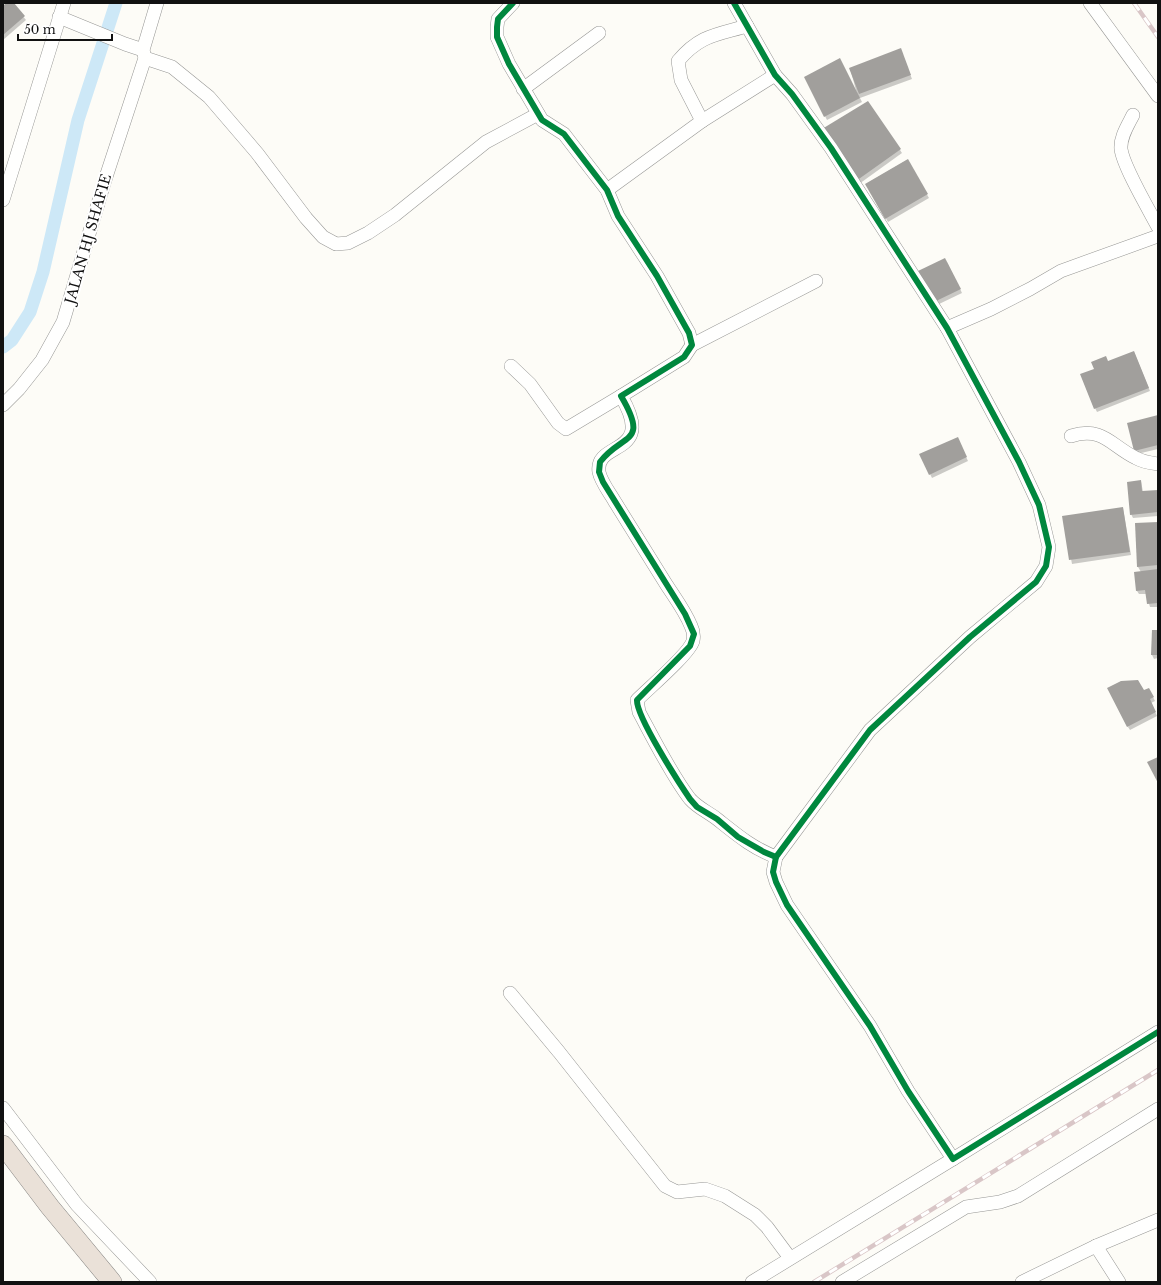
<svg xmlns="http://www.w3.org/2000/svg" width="1161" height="1285" font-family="'Libre Baskerville',serif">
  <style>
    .shadow { fill: #0003 }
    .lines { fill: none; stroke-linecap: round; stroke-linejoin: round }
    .canal { stroke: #cde8f7; stroke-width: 13 }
    .building { fill: #a19f9c }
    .minor-casing { stroke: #979795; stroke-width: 14 }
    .highway-casing { stroke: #858482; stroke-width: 20 }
    .minor { stroke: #fffffe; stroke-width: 13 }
    .highway { stroke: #eae1d8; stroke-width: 19 }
    .rail-casing { stroke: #d9c6c7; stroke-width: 4.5 }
    .rail { stroke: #fff; stroke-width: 3; stroke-dasharray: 9; stroke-linecap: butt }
    .cycleway-casing { stroke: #fff; stroke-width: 8 }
    .cycleway { stroke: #00873e; stroke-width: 6 }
    .labels { text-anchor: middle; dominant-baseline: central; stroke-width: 4; stroke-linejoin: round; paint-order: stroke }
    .street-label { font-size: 14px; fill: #111; stroke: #fff }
  </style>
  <rect width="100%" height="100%" fill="#fdfcf7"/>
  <g class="shadow">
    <path d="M8,3h4l14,17 -23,20v-33z"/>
    <path d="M902,53l10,26 -52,19 2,4 -35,18 -22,-43 52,17 -7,-26z"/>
    <path d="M868,102l34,51 -43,31 -35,-55z"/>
    <path d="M907,160l22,38 -41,24 -22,-38z"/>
    <path d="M947,262l15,31 -25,12 -17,-34z"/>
    <path d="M1134,352l16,39 -53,21 -2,-4v-39l13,-7z"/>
    <path d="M1158,416v33l-21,5 -2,-3z"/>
    <path d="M959,442l9,19 -36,17 -2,-4z"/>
    <path d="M1141,481l2,11 15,-1v25l-25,2 -2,-4z"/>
    <path d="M1123,508l8,47 -59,9 -9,-47z"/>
    <path d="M1158,523v84h-8l-4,-13h-7l-2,-3 4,-19 -3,-5z"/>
    <path d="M1158,631v27l-4,1 -2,-4z"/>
    <path d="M1143,692l8,1 4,8 -4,2 6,13 -27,14 -2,-3z"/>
  </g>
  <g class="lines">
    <path class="canal" d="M3,347l9,-7 18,-28 13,-40 35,-152 38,-117"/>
  </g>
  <g class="building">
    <path d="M6,3h8l11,13 -22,19v-29z"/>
    <path d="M901,48l10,27 -52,19 -10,-26z"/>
    <path d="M840,58l20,40 -36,19 -20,-40z"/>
    <path d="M868,101l33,48 -45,32 -34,-52z"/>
    <path d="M908,159l20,35 -43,25 -20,-35z"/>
    <path d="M945,258l16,31 -27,13 -16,-31z"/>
    <path d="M1134,351l15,37 -55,21 -14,-35 14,-5 -3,-7 15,-6 2,5z"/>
    <path d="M1158,415v30l-24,6 -7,-28z"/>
    <path d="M958,437l9,20 -38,18 -10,-21z"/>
    <path d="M1141,480l1,11 16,-1v22l-28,3 -3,-33z"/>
    <path d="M1123,507l7,45 -61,8 -7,-44z"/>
    <path d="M1158,522v43l-21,2 -2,-44z"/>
    <path d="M1158,569v34l-11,1 -2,-14 -9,1 -2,-19z"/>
    <path d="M1152,630h6v25h-7z"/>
    <path d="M1138,680l6,10 5,-2 5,9 -4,2 6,13 -29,15 -20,-39 14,-7z"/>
    <path d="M1158,757v26l-11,-21z"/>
  </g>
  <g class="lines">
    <defs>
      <g id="minor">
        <path d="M513,3l-15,16 -1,8v10l12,27 33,56 22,14 43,56 11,26 39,60 32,57 3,12"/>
        <path d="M734,3l41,72 17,19 39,54 116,180 72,134 20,43 10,42 -3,19 -10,16 -66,55 -100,93 -94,127 -3,15 3,10 11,23 83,121 38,65 45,68 205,-127"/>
        <path d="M1090,3l68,93"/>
        <path d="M59,17l66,27 18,6"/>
        <path d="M145,58l27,9 37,30 48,56 49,65 17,19 13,7 12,-1 20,-10 27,-18 91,-73 52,-28"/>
        <path d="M523,89l76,-56"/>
        <path d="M1133,115c-5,10 -13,22 -12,34 2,17 28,61 37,78"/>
        <path d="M702,121l-21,-41 -3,-19c22,-26 38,-26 69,-35"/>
        <path d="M607,190l95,-69 73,-46"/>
        <path d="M3,200l61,-197"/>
        <path d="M947,328l44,-19 39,-20 31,-18 97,-35"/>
        <path d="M511,366l19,18 28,39 8,6 55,-33"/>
        <path d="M3,405l16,-16 23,-29 21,-38 42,-142 40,-122 -2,-8 14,-47"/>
        <path d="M1071,436c32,-10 40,10 65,22 7,4 15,5 22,6"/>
        <path d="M776,857c-24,-9 -40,-23 -59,-38 -9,-7 -19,-11 -27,-20 -18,-23 -37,-61 -51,-87l-2,-12c12,-12 52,-46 56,-59 1,-5 0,-11 -2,-15 -6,-15 -16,-28 -25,-42 -17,-27 -34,-55 -51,-82 -5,-9 -14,-20 -16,-30 -5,-32 58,-15 22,-76l63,-39 8,-12 124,-64"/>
        <path d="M510,993l49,59 106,134 12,6 28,-3 20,7 30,19 12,12 23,31"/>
        <path d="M3,1108l74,97 73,77"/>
        <path d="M1096,1246l23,36"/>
        <path d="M752,1282l201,-123"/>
        <path d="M842,1282l124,-75 34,-5 18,-6 140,-87"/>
        <path d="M1022,1282l74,-36 62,-26"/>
      </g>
      <path id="highway" d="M3,1145l47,62 62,75"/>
    </defs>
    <use href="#minor" class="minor-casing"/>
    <use href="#highway" class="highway-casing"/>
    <use href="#minor" class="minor"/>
    <use href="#highway" class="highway"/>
    <defs>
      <g id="rail">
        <path d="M1134,3l24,34"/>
        <path d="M814,1282l344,-212"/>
      </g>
    </defs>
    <use href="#rail" class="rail-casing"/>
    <use href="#rail" class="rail"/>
    <defs>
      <g id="cycleway">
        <path d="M513,3l-15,16 -1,8v10l12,27 33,56 22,14 43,56 11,26 39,60 32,57 3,12 -8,12 -63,39c29,49 1,37 -21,66l-1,10 4,10 82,132 9,20 -4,12 -53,54c-1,16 42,83 53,99l7,8 20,12 21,18 26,15 12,5"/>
        <path d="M734,3l41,72 17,19 39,54 116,180 72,134 20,43 10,42 -3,19 -10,16 -66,55 -100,93 -94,127 -3,15 3,10 11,23 83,121 38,65 45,68 205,-127"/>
      </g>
    </defs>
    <use href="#cycleway" class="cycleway-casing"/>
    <use href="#cycleway" class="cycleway"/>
  </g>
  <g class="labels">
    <g class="street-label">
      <text transform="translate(88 239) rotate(-74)">JALAN HJ SHAFIE</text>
    </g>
  </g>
  <rect width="1161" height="1285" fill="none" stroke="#111111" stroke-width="8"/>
  <path d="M18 34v6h94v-6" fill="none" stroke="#111111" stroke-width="2"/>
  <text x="24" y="34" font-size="12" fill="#111111" stroke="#ffffff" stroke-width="3" paint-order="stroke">50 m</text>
</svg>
